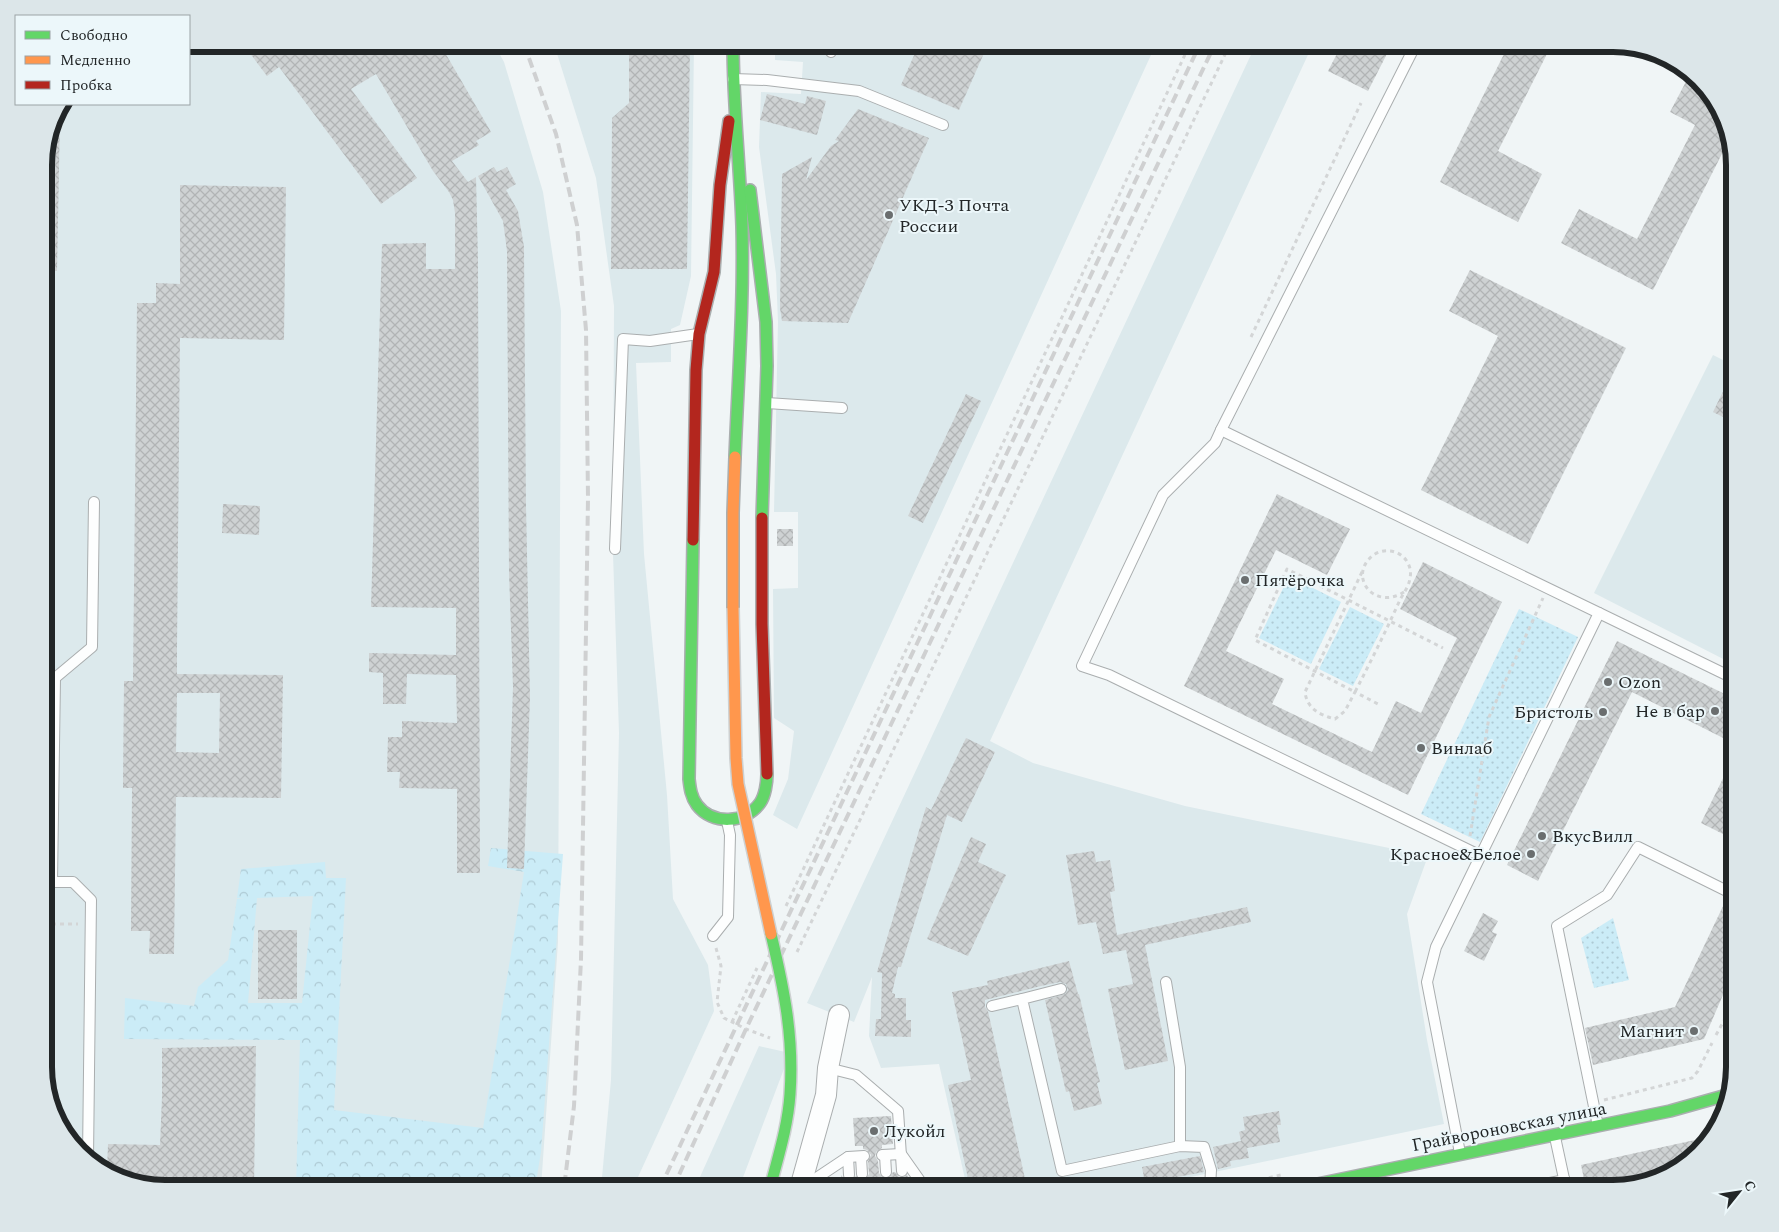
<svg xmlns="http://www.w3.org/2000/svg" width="1779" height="1232" font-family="Spectral,serif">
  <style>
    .built { fill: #dce9ec }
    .forest { fill: url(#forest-crowns); fill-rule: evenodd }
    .park { fill: url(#park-dots) }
    .building { fill: url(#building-cross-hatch); fill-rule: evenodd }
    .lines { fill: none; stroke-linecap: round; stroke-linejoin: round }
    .lane-casing { stroke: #aaaeaf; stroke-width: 12 }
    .street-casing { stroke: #aaaeaf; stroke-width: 22 }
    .fast-casing { stroke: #aaaeaf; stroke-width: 14 }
    .slow-casing { stroke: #aaaeaf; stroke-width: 14 }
    .jam-casing { stroke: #aaaeaf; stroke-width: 14 }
    .path { stroke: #d3d5d6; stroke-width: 3; stroke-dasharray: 4 4; stroke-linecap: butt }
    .lane { stroke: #fdfefe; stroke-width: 10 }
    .street { stroke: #fdfefe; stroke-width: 20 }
    .fast { stroke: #63d668; stroke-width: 11 }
    .slow { stroke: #ff974d; stroke-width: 11 }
    .jam { stroke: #b3261e; stroke-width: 11 }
    .rail { stroke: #cfd0d1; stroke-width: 4; stroke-dasharray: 10 5; stroke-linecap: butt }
    .fast-bridge-casing { stroke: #cdd0d1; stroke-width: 14; stroke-linecap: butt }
    .slow-bridge-casing { stroke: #cdd0d1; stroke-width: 14; stroke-linecap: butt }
    .fast-bridge { stroke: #63d668; stroke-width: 11 }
    .slow-bridge { stroke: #ff974d; stroke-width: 11 }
    .poi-dot { fill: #6a6e6f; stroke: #ecf7fa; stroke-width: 2 }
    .labels { text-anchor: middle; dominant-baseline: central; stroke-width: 4; stroke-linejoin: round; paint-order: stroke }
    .poi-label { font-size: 18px; fill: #222627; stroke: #ecf7fa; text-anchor: start }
    .street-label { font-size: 18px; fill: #222627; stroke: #ecf7fa }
    .rim { fill: none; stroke: #222627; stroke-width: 6 }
  </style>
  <defs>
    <pattern id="forest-crowns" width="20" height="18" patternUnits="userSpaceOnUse" patternTransform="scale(1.25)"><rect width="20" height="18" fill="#cbecf7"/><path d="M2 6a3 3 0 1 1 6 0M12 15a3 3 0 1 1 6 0" fill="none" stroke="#aecad4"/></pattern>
    <pattern id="park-dots" width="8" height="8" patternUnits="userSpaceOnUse" patternTransform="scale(1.25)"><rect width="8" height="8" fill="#cbecf7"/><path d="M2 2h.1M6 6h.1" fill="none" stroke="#aecad4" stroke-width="1.8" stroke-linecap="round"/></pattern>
    <pattern id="building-cross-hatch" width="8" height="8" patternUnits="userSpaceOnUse" patternTransform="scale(1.25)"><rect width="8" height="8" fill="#ced2d3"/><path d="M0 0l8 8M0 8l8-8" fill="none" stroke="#b1b4b5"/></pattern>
  </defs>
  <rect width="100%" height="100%" fill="#f0f5f6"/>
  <g class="built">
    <path d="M189,44h305l10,18 39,130 18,119 -3,631 -17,246h-376l-68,-20 -37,-41 -16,-53v-916l9,-40 10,-14h126z"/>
    <path d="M554,44h140l-3,232 -11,49 -9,4v33l-35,1 8,191 23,241 6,104 35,66 6,46 -81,177h-32l10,-108 8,-347 -6,-179 1,-248 -18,-128z"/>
    <path d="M775,44h381l-359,785 -24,-14 15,-36 6,-48 -20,-13 -1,-129 25,-1v-76h-24l4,-190 -2,-48 -17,-127 2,-55 40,2 2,-32 -28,-2z"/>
    <path d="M1256,44h57l-323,697 43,22 152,43 243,50 -21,58 20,126 17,84 -306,64h-171l-28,-124 -58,4 -12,-32 3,-59 -18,45 -47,-19z"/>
    <path d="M1713,355l22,11v299l-141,-72z"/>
    <path d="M759,1046l31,7 -51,135h-44z"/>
  </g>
  <path class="forest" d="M491,848l72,6 -22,298 -6,36h-239l4,-148 -176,-1 1,-41 69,8 4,-19 30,-27 9,-61 8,-1h-8l4,-29 84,-7 1,16h20l-12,232 149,18 41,-256 -36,-6zM313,896l-11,107h-54l9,-105z"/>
  <g class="park">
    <path d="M1289,576l52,26 -30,62 -52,-26z"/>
    <path d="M1350,607l34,17 -31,62 -34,-17z"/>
    <path d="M1519,609l59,28 -98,205 -59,-28z"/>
    <path d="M1613,918l16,62 -35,8 -13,-50z"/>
  </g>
  <g class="building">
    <path d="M243,44h197l51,88 -15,9 3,4 -27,16 16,21 8,-5 2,84 2,612h-23v-84l-58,-1 1,-16h-13l1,-35h14v-16l55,2 -1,-48 -49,-1 -1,30h-23v-31l-14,-1v-19l87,2v-47l-85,-1 11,-363 44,-1v26h29v-56l-2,-13 -4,-8 -16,-21 -57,-97 -25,15 66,89 -36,26 -102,-137 -12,9z"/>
    <path d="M629,44h61l-3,225h-76l1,-151 17,-15z"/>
    <path d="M919,44h69l-29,66 -58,-25z"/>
    <path d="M1342,44h50l-24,47 -40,-20z"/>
    <path d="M1509,44h43l-54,107 44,23 -24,48 -78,-40z"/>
    <path d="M1690,74l33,37 6,29 -76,150 -92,-47 18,-34 58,30 58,-114 -25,-13z"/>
    <path d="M767,94l38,10 2,-8 19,5 -9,34 -57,-15z"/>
    <path d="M858,109l71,29 -81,185 -66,-2 -2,-13 2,-134 30,-17 -6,23 25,-34 8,-5 -4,-1z"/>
    <path d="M54,116l6,1 -3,154h-13v-113z"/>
    <path d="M494,167l3,5 10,-5 9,17 -10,6 12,21 6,36 2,259 4,191 -6,172 -17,-1 6,-181 -4,-114 -2,-322 -4,-30 -25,-45z"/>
    <path d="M180,185l106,2 -2,153 -104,-2 -3,310v26l106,1 -2,123 -105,-1 -2,157h-25l1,-23h-19l1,-143h-9l1,-107h9l4,-378h19v-20l24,1zM177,693h43l-1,60 -43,-1z"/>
    <path d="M1470,270l156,78 -98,196 -107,-54 77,-154 -49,-25z"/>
    <path d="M1735,367v56l-22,-11z"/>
    <path d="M966,394l15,7 -58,122 -15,-7z"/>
    <path d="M1277,494l73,35 -23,46 -51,-25 -50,101 58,28 -12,25 100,48 24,-51 25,12 36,-75 -57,-29 23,-47 79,40 -94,193 -224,-109z"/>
    <path d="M223,504l37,2 -1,29 -37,-2z"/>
    <rect x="777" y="529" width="16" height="17"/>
    <path d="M1617,641l118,58v45l-103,-52 -94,189 -31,-16z"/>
    <path d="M966,738l29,14 -33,70 -15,-7 -46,152h-3l-6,26 3,1v4h11v22h5v17l-36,-1 1,-17h5l1,-46 -5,-1 49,-165 5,3z"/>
    <path d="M1735,754v86l-34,-17z"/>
    <path d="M971,837l15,7 -8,18 28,13 -38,81 -41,-17z"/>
    <path d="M1094,851l2,11 14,-2 5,31 -5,1 7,43 130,-28 4,15 -106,23 23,116 -43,9 -17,-81 25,-5 -7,-34 -23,4 -7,-32 -18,3 -12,-70z"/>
    <path d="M1724,904l11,5v58l-31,72 -111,26 -8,-37 90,-21z"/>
    <path d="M1483,913l15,8 -6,11 5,2 -13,27 -20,-10z"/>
    <rect x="258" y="930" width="39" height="69"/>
    <path d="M1069,961l9,33h1l21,88 -3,1 5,21 -28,7 -5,-20 -3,1 -21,-92 20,-6 3,-4 -2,-6 -6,-2 -19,4 -56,14v7l3,4 39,177h-57l-22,-103 23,-5 -19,-88 36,-7 -1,-4z"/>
    <path d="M256,1046l-2,142h-89l-58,-17 1,-27 52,1 2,-48v-49z"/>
    <path d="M1279,1111l2,14h-4l3,17 -33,6 2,10 -19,3 1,5 -13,3 -5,-22 28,-6 -2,-9 6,-2 -2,-13z"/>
    <path d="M891,1116l2,28 -11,1v3l-6,4 -1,4 3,5 1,12 4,5 3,1 4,-2 3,-5h2l4,5 4,1 4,-3 3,4 1,9h-69l-1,-13 5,6 3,1 4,-2 3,-4 3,4h6l4,-6 -1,-13 3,-6 -4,-5 -4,-1v-3h-8l-2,-28z"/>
    <path d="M1713,1136l-45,39 -60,13h-22l-5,-23z"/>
    <path d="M1200,1156l4,16 -59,11 -3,-16z"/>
  </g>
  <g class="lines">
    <defs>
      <g id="lane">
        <path d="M1416,44l-195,386 378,183"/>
        <path d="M831,52l1,-8"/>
        <path d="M733,79l34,1 92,11 84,34"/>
        <path d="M767,403l75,5"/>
        <path d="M1221,430l-6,13 -52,52 -81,171 27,9 372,181"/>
        <path d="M615,549l8,-210 27,2 48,-7"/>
        <path d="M44,882h29l18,18 -3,258"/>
        <path d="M52,882l3,-204 37,-31 2,-145"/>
        <path d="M713,936l15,-19 2,-82 -3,-14"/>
        <path d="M1166,982l14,85v79"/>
        <path d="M1061,989l-39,10 40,172 118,-25 24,1 7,23 -1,18"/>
        <path d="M992,1006l30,-7"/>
        <path d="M828,1068l28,7 42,36 4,60"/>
        <path d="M1598,1126l-41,-200 50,-31 31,-48 97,48"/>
        <path d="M1555,1137l11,51"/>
        <path d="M1460,1153l-33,-171 9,-35 163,-334 136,66"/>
        <path d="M882,1155l19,-1 24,34"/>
        <path d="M885,1155l1,17"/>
        <path d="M848,1157l1,18"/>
        <path d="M861,1157l1,17"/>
        <path d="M803,1178l9,3 36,-24 16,-1"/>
        <path d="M1525,1188l40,-8"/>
      </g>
      <path id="street" d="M800,1188l26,-93 2,-27 11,-53"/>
      <g id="fast">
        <path d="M733,44c0,61 7,121 9,182 2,77 -4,154 -7,231"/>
        <path d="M750,190l16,132 1,44 -5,152"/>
        <path d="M693,540l-4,239c1,9 2,18 8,26 15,20 48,19 63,-2 5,-7 7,-20 7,-29"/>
        <path d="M1728,1092l3,-32 4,-12"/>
        <path d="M1298,1188l372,-77 57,-16"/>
      </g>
      <path id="slow" d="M733,608v-95l2,-56"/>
      <g id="jam">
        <path d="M762,518v106l5,150"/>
        <path d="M693,540l3,-170 3,-36 15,-62 6,-87 9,-64"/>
      </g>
    </defs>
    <use href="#lane" class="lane-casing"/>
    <use href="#street" class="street-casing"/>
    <use href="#fast" class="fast-casing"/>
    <use href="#slow" class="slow-casing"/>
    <use href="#jam" class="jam-casing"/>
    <g class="path">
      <path d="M1251,337l110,-234"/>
      <path d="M1362,572l-57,120c2,17 15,23 30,27l10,-8 10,-19 23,12"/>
      <path d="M1404,592c-28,18 -54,-12 -35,-33 5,-6 13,-9 21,-8 13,1 23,14 20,27 -1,9 -8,17 -11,24 -14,31 -29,61 -44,90l-100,-52 32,-71 156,79"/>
      <path d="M1470,836l19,-119 54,-119"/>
      <path d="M786,906l404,-862"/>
      <path d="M44,924h34"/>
      <path d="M716,948l5,18 -4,36 7,16 22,11 24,9"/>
      <path d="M797,952l433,-908"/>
      <path d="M732,1022l25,-54"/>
      <path d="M1716,1035l19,-34"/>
      <path d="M1604,1100l88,-22 6,-7 14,-28"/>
      <path d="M1222,1188l59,-13"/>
    </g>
    <use href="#lane" class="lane"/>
    <use href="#street" class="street"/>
    <use href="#fast" class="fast"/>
    <use href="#slow" class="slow"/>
    <use href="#jam" class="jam"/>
    <g class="rail">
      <path d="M524,44l32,90 21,91 9,105 2,168 -7,461 -7,147 -10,82"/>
      <path d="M660,1188l540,-1144"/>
      <path d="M673,1188l73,-159 469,-985"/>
    </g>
    <defs>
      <path id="fast-bridge" d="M770,1188c8,-31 18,-62 20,-94 4,-57 -6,-105 -19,-160"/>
      <path id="slow-bridge" d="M733,608l3,150 2,26 33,150"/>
    </defs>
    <use href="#fast-bridge" class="fast-bridge-casing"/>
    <use href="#slow-bridge" class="slow-bridge-casing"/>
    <use href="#fast-bridge" class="fast-bridge"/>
    <use href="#slow-bridge" class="slow-bridge"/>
  </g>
  <g class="poi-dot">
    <circle cx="889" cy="215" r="5"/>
    <circle cx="1245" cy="580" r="5"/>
    <circle cx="1608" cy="682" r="5"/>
    <circle cx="1715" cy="711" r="5"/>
    <circle cx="1603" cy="712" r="5"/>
    <circle cx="1421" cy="748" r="5"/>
    <circle cx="1542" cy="836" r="5"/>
    <circle cx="1531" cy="854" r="5"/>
    <circle cx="1694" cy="1031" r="5"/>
    <circle cx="874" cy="1131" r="5"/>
  </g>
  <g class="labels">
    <g class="poi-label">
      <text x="899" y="205">УКД-3 Почта<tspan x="899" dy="21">России</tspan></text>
      <text x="1255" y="580">Пятёрочка</text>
      <text x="1618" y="682">Ozon</text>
      <text x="1705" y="711" text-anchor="end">Не в бар</text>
      <text x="1593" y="712" text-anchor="end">Бристоль</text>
      <text x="1431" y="748">Винлаб</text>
      <text x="1552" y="836">ВкусВилл</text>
      <text x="1521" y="854" text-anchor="end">Красное&amp;Белое</text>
      <text x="1684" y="1031" text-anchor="end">Магнит</text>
      <text x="884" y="1131">Лукойл</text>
    </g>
    <g class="street-label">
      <text transform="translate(1509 1127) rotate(-11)">Грайвороновская улица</text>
    </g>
  </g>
  <path d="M0 0H1779V1232H0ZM165 52H1613A113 113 0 0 1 1726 165V1067A113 113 0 0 1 1613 1180H165A113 113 0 0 1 52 1067V165A113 113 0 0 1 165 52Z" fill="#dce6e9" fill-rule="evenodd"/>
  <path class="rim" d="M165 52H1613A113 113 0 0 1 1726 165V1067A113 113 0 0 1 1613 1180H165A113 113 0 0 1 52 1067V165A113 113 0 0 1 165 52Z"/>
  <rect x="15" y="15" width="175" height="90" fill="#ecf7fa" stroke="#9ba3a6"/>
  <rect x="25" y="31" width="25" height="8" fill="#63d668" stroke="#9ba3a6"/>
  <text x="60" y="40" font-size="15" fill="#222627">Свободно</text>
  <rect x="25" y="56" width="25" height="8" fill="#ff974d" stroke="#9ba3a6"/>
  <text x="60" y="65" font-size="15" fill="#222627">Медленно</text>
  <rect x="25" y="81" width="25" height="8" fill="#b3261e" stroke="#9ba3a6"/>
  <text x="60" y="90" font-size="15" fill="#222627">Пробка</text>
  <g transform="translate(1739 1192) rotate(60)" stroke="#ecf7fa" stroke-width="4" paint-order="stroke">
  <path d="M0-4L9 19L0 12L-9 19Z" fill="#222627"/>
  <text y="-8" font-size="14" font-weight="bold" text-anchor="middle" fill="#222627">С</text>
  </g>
</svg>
